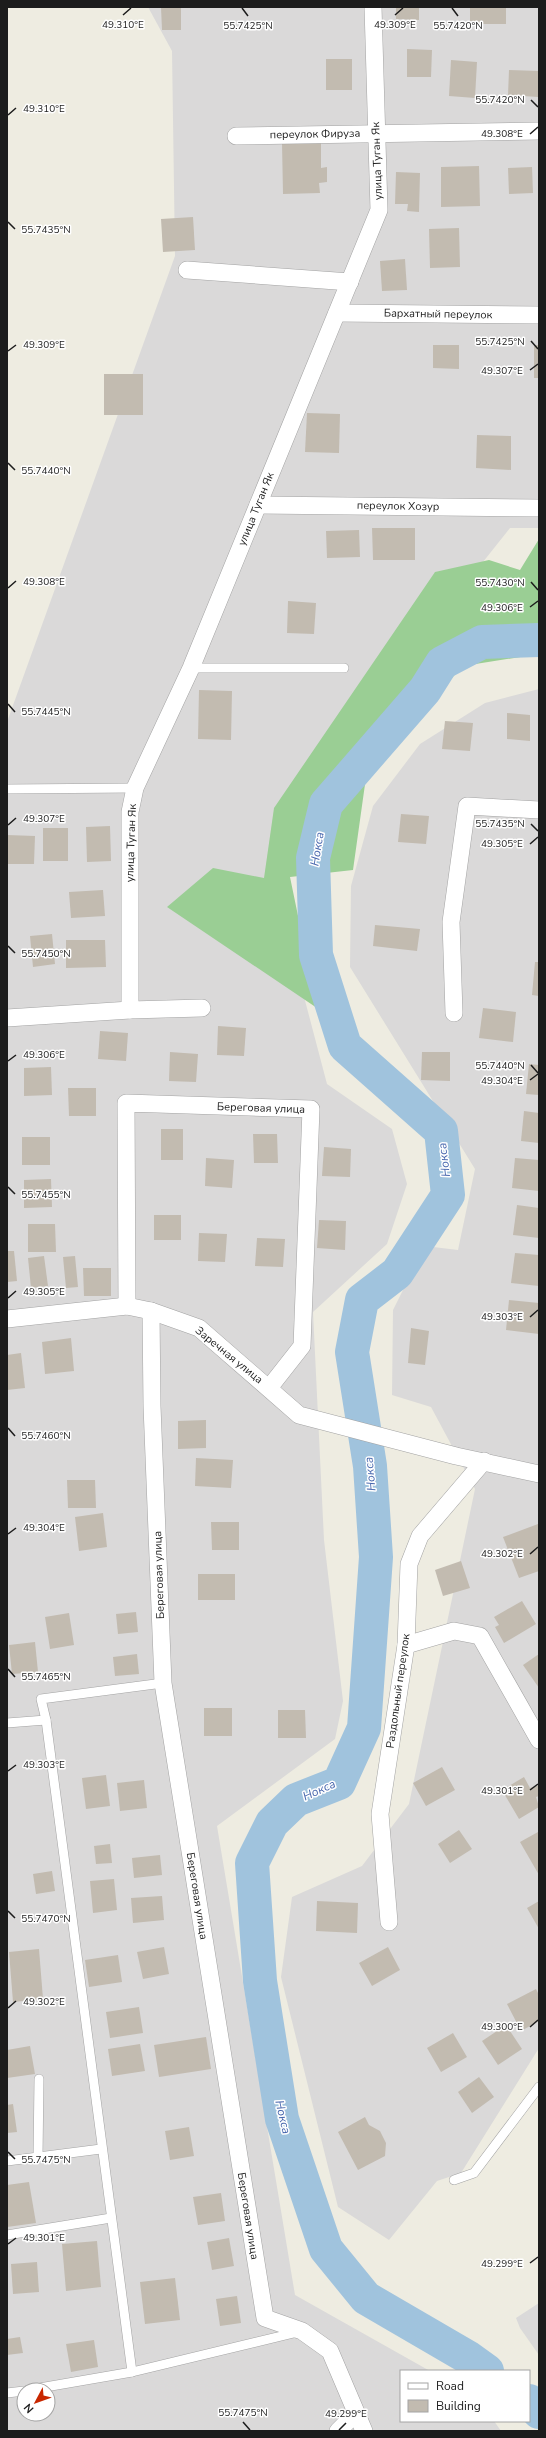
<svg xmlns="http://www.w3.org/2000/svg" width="546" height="2438" font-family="'Nunito Sans',sans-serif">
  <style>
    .residential { fill: #dad9d9; fill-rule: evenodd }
    .forest { fill: #9ace94 }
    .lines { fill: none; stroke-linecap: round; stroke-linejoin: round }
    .river { stroke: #a0c3dd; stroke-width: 34 }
    .building { fill: #c2bbb0 }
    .service-casing { stroke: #a3a3a3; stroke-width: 10 }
    .minor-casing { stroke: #a3a3a3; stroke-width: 18 }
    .service { stroke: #fff; stroke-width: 9 }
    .minor { stroke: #fff; stroke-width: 17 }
    .ticks { fill: none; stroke: #1c1c1c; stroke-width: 1.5 }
    .labels { text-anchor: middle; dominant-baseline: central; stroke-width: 3; stroke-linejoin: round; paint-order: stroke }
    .street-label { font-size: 11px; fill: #1c1c1c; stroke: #fff }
    .water-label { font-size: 12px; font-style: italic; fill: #4766ad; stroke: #fff }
    .ticks-label { font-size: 10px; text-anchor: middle; fill: #1c1c1c; stroke: #fff; stroke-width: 3; stroke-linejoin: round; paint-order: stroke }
  </style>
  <rect width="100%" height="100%" fill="#eeece1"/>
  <g class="residential">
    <path d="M148,7h391v521h-29l-225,283 -7,87 49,186 65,45 15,55 -20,60 -74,68 11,228 19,161 -8,38 -118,87 78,469 135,76h-29v50h93l7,10h-494v-1709l168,-466 -3,-205zM24,2390h24v24h-24z"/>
    <path d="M539,689v1359l-78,125 -24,8 -48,59 -51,-33 -57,-230 11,-80 70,-31 47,-62 66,-315 -44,-82 -39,-12 1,-85 32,-64 33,4 17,-81 -125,-202 1,-81 22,-80 47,-62 65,-41z"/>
    <path d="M539,2303v52l-19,-27 -4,-10z"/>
  </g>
  <path class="forest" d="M539,539v115l-76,12 -96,104 -14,100 -63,7 27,131 -150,-101 46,-39 51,10 10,-70 161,-236 54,-12 31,10z"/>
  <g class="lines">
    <g class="river">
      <path d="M487,2371l-18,-13 -103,-60 -40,-49 -44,-130 -22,-138 -8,-118 20,-40 24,-23 43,-17 25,-55 12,-171 -6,-91 -18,-114 10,-52 35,-27 51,-78 -7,-64 -96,-85 -29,-91 -3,-97 13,-54 99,-114 17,-27 40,-21 57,-2"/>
      <path d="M529,2401l10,11"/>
    </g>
  </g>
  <g class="building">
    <path d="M161,7h20v23h-19z"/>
    <path d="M396,7h23v13l-23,-1z"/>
    <rect x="470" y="7" width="36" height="17"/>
    <path d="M407,49l25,1 -1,27h-24z"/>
    <rect x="326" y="59" width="26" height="31"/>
    <path d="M451,60l26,2 -2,36 -26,-2z"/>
    <path d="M509,70l30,1 -1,26 -30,-2z"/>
    <path d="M321,142v26l6,-1v15l-8,1 1,10 -37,1 -1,-51z"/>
    <path d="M479,166l1,40 -39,1v-40z"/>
    <path d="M532,167l1,26 -24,1 -1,-26z"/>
    <path d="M396,172l24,1 -1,39 -12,-1 1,-7h-13z"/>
    <path d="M193,217l2,33 -32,2 -2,-33z"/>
    <path d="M459,228l1,39 -30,1 -1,-39z"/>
    <path d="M405,259l2,31 -25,1 -2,-30z"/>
    <path d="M433,345h26v24l-26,-1z"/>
    <rect x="534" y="345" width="5" height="33"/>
    <rect x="104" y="374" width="39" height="41"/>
    <path d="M307,413l33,1 -1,39 -34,-1z"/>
    <path d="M477,435l34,1v34l-35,-2z"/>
    <path d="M372,528h43v32h-42z"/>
    <path d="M359,530l1,27 -33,1 -1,-27z"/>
    <path d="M288,601l28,2 -2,31 -27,-1z"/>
    <path d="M199,690l33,1 -1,49 -33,-1z"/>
    <path d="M507,713l23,2v26l-23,-2z"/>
    <path d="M445,721l28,2 -3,28 -28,-2z"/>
    <path d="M401,814l28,2 -3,28 -28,-2z"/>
    <path d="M110,826l1,35 -24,1 -1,-35z"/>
    <rect x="43" y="828" width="25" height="33"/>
    <path d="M7,835l28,1 -1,28h-27z"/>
    <path d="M103,890l2,26 -34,2 -2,-26z"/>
    <path d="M375,925l45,4 -3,22 -44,-5z"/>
    <path d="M52,934l3,30 -22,3 -3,-31z"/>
    <path d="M66,940h39l1,27 -40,1z"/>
    <path d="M535,962h4v34l-7,-1z"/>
    <path d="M483,1008l33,4 -3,30 -34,-4z"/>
    <path d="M218,1026l28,2 -2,28 -27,-1z"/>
    <path d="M100,1031l28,2 -2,28 -28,-2z"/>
    <path d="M170,1052l28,2 -2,28 -27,-1z"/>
    <path d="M422,1052h28v29l-29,-1z"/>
    <path d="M529,1064l10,1v30l-13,-1z"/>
    <path d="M51,1067l1,28 -28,1v-28z"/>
    <path d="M68,1088h28v28h-27z"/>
    <path d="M524,1111l15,2v30l-18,-2z"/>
    <rect x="161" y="1129" width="22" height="31"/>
    <path d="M253,1134h24l1,29h-24z"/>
    <rect x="22" y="1137" width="28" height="28"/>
    <path d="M324,1147l27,2 -1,28 -28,-1z"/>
    <path d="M206,1158l28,2 -2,28 -27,-2z"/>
    <path d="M515,1158l24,2v31l-27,-3z"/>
    <path d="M51,1179l1,28 -28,1v-28z"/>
    <path d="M517,1205l22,3v30l-26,-3z"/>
    <rect x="154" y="1215" width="27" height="25"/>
    <path d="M319,1220l27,1 -1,29 -28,-2z"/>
    <path d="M28,1224h27l1,28h-28z"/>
    <path d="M199,1233l28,1 -2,28 -27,-1z"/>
    <path d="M257,1238l28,1 -2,28 -28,-1z"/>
    <path d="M7,1251h7l3,30 -10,1z"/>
    <path d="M515,1253l24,2v31l-28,-3z"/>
    <path d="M44,1256l4,30 -17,2 -3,-30z"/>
    <path d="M75,1256l3,31 -12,1 -3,-31z"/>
    <path d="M83,1268h28v28h-27z"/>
    <path d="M509,1300l30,3v31l-33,-4z"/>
    <path d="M411,1328l18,3 -4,34 -17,-2z"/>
    <path d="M71,1338l3,33 -29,3 -3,-32z"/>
    <path d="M21,1353l4,35 -18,2v-35z"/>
    <path d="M206,1420v28l-28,1v-28z"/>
    <path d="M196,1458l37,2 -2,28 -36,-2z"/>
    <path d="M67,1480h28l1,28h-28z"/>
    <path d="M103,1513l4,34 -28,4 -4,-34z"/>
    <path d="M211,1522h28v28h-27z"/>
    <path d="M538,1524l1,47 -20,7 -16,-41z"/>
    <path d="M461,1561l9,27 -27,8 -8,-26z"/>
    <rect x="198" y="1574" width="37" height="26"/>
    <path d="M522,1601l14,23 -32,19 -9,-16 4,-2 -5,-8z"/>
    <path d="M136,1612l2,20 -20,2 -2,-20z"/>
    <path d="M69,1613l5,32 -24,4 -5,-32z"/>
    <path d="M35,1642l3,30 -26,2 -3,-29z"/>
    <path d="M137,1654l2,20 -24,2 -2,-19z"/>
    <path d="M539,1654v34l-16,-23z"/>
    <rect x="204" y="1708" width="28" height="28"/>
    <path d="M278,1710h27l1,28h-28z"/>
    <path d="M442,1767l13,23 -29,16 -13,-23z"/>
    <path d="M106,1775l4,31 -24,3 -4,-31z"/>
    <path d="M524,1777l6,11 7,-3 2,3v8l-3,1 3,10 -20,12 -17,-29z"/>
    <path d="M144,1780l3,28 -27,3 -3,-28z"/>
    <path d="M459,1830l13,19 -22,14 -12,-19z"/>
    <path d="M538,1832l1,2v41l-19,-33z"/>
    <path d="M110,1844l2,19 -16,1 -2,-18z"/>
    <path d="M160,1855l2,20 -28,3 -2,-20z"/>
    <path d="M52,1871l3,20 -19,3 -3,-20z"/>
    <path d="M114,1879l3,31 -24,3 -3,-32z"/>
    <path d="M162,1896l2,24 -31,3 -2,-25z"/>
    <path d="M317,1901l41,2 -1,30 -41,-2z"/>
    <path d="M539,1901v28l-12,-21z"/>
    <path d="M164,1947l5,27 -26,5 -6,-27z"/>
    <path d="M388,1947l12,23 -28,16 -13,-23z"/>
    <path d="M39,1949l4,50 -30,3 -4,-50z"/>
    <path d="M118,1955l4,27 -33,5 -4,-27z"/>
    <path d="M536,1989l3,6v26l-18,10 -14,-27z"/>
    <path d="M139,2007l4,26 -33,5 -4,-26z"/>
    <path d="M506,2025l16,24 -24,16 -16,-24z"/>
    <path d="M453,2033l14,24 -26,15 -14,-24z"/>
    <path d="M206,2037l5,32 -52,8 -5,-32z"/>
    <path d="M140,2044l5,27 -33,5 -4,-27z"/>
    <path d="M30,2046l5,28 -28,4v-28z"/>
    <path d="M479,2077l15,20 -22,16 -14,-21z"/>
    <path d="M13,2104l4,28 -10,1v-28z"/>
    <path d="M365,2117l4,8 11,6 6,12 -1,13 -27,14 -20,-38z"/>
    <path d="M189,2127l5,29 -24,4 -5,-29z"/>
    <path d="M29,2182l7,41 -29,4v-42z"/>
    <path d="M221,2193l4,28 -27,4 -5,-28z"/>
    <path d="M229,2238l5,28 -22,4 -5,-28z"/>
    <path d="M97,2241l4,46 -35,4 -4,-47z"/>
    <path d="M37,2262l2,30 -26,2 -2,-30z"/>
    <path d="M175,2278l5,42 -35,4 -5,-42z"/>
    <path d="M237,2296l4,27 -21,3 -4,-27z"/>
    <path d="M20,2337l3,16 -16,2v-16z"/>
    <path d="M94,2340l4,27 -27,5 -5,-28z"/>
  </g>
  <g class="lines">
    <defs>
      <g id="service">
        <path d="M191,668h153"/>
        <path d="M7,789l128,-1"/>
        <path d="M7,1723l39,-3"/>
        <path d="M38,2157l1,-78"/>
        <path d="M7,2161l94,-12"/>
        <path d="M454,2180l20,-7 65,-86"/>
        <path d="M7,2235l104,-17"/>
        <path d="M132,2372l-86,-652 -5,-21 122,-16"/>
        <path d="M28,2390l104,-18 166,-40"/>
        <path d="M7,2393l17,-2"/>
      </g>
      <g id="minor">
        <path d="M236,136l303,-5"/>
        <path d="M187,270l163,12"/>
        <path d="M337,313l202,2"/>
        <path d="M258,505l281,3"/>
        <path d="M130,1010v-198l5,-24 56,-120 188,-458 -6,-203"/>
        <path d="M454,1013l-3,-91 16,-116 72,4"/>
        <path d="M7,1018l123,-8 72,-2"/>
        <path d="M127,1306l-1,-203 185,6 -9,237 -33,42"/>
        <path d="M151,1311l1,95 11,277 102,635 37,13 28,20 34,80"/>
        <path d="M7,1319l120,-13 24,5 48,17 100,87 157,41 83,18"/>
        <path d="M406,1645l48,-14 26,5 59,104"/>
        <path d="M389,1922l-9,-108 26,-169 3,-81 11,-28 64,-75"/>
        <path d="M338,2431l17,-17"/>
      </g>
    </defs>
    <use href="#service" class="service-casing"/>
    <use href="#minor" class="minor-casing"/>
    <use href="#service" class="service"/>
    <use href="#minor" class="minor"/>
  </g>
  <path class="ticks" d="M242,8l6,8M452,8l6,8M123,15l8,-7M395,15l8,-7M531,100l7,7M8,115l8,-7M530,134l8,-7M8,222l7,7M531,341l7,8M8,351l8,-6M530,370l8,-6M8,463l7,7M531,582l7,8M8,588l8,-7M530,607l8,-6M8,704l7,8M531,824l7,7M8,825l8,-7M530,844l8,-7M8,946l7,7M8,1061l8,-6M531,1065l7,8M530,1080l8,-6M8,1187l7,7M8,1298l8,-7M530,1317l8,-7M8,1428l7,8M8,1534l8,-6M530,1554l8,-7M8,1669l7,8M8,1771l8,-6M530,1790l8,-6M8,1911l7,7M8,2008l8,-7M530,2027l8,-7M8,2152l7,7M8,2244l8,-6M530,2263l8,-6M243,2422l7,8M339,2430l7,-7"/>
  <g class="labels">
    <g class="street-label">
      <text transform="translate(315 134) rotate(-1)">переулок Фируза</text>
      <text transform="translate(377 161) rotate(-92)">улица Туган Як</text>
      <text transform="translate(438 314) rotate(1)">Бархатный переулок</text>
      <text transform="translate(398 506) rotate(1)">переулок Хозур</text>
      <text transform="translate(256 509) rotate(-68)">улица Туган Як</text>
      <text transform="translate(131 843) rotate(-88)">улица Туган Як</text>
      <text transform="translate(261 1108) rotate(2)">Береговая улица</text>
      <text transform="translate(229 1355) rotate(39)">Заречная улица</text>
      <text transform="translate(159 1575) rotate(-92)">Береговая улица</text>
      <text transform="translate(398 1691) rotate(-82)">Раздольный переулок</text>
      <text transform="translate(197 1896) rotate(81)">Береговая улица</text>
      <text transform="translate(248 2216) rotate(81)">Береговая улица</text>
    </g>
    <g class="water-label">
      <text transform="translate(317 849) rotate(-81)">Нокса</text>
      <text transform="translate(444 1160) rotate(-97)">Нокса</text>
      <text transform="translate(370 1474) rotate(-95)">Нокса</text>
      <text transform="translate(319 1790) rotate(-24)">Нокса</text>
      <text transform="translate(283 2117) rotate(77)">Нокса</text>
    </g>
  </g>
  <g class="ticks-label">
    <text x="123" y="28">49.310°E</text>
    <text x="395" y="28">49.309°E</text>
    <text x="248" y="29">55.7425°N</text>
    <text x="458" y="29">55.7420°N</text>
    <text x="500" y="103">55.7420°N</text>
    <text x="44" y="112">49.310°E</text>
    <text x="502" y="137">49.308°E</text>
    <text x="46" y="233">55.7435°N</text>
    <text x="500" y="345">55.7425°N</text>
    <text x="44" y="348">49.309°E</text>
    <text x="502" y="374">49.307°E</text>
    <text x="46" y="474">55.7440°N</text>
    <text x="44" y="585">49.308°E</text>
    <text x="500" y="586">55.7430°N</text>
    <text x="502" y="611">49.306°E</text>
    <text x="46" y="715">55.7445°N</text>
    <text x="44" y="822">49.307°E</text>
    <text x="500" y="827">55.7435°N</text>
    <text x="502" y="847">49.305°E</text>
    <text x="46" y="957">55.7450°N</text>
    <text x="44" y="1058">49.306°E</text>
    <text x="500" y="1069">55.7440°N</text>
    <text x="502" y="1084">49.304°E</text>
    <text x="46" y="1198">55.7455°N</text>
    <text x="44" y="1295">49.305°E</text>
    <text x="502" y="1320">49.303°E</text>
    <text x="46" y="1439">55.7460°N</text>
    <text x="44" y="1531">49.304°E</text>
    <text x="502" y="1557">49.302°E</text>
    <text x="46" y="1680">55.7465°N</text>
    <text x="44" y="1768">49.303°E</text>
    <text x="502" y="1794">49.301°E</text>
    <text x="46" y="1922">55.7470°N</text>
    <text x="44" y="2005">49.302°E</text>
    <text x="502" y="2030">49.300°E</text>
    <text x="46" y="2163">55.7475°N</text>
    <text x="44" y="2241">49.301°E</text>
    <text x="502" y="2267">49.299°E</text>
    <text x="243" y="2416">55.7475°N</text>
    <text x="346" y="2417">49.299°E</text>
  </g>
  <rect width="546" height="2438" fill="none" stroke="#1c1c1c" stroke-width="16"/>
  <rect x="400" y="2370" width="130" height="52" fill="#ffffff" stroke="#a4a4a4"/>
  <rect x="408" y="2383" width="20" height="6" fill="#ffffff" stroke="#a4a4a4"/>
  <text x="436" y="2390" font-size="12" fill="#1c1c1c">Road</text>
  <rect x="408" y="2400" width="20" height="12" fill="#c2bbb0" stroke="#a4a4a4"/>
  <text x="436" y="2410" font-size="12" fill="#1c1c1c">Building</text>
  <g transform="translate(36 2402) rotate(229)"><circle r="19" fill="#ffffff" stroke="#a4a4a4"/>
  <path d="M0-3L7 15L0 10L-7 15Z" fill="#c82700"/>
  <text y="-6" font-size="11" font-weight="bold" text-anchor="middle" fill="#1c1c1c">N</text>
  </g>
</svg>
